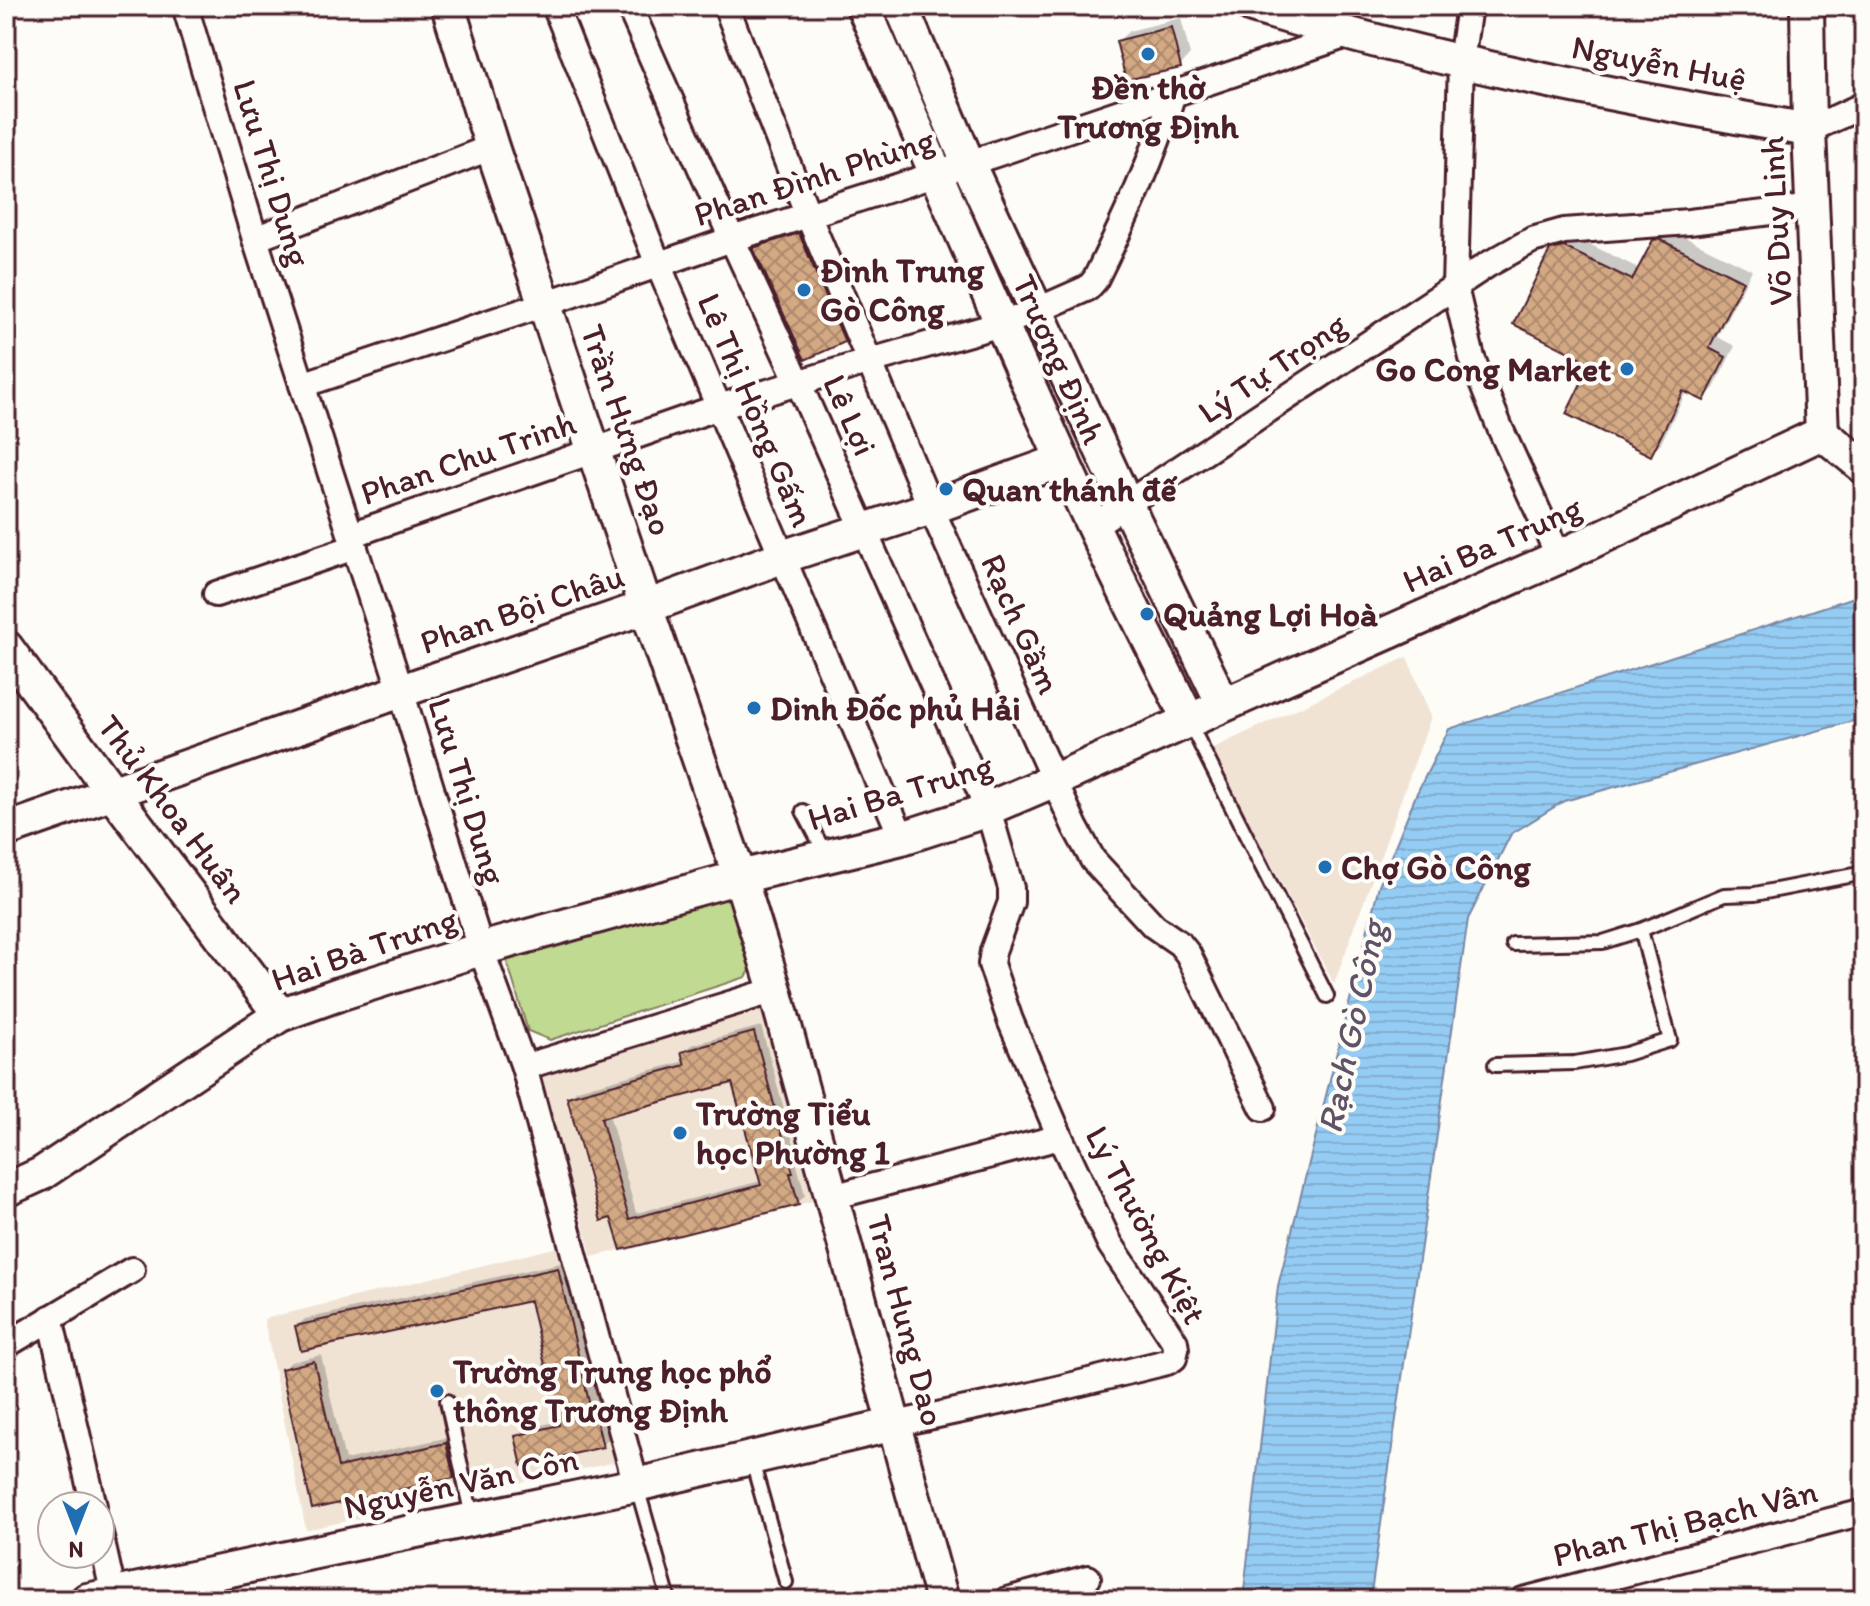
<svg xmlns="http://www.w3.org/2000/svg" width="1870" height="1606" font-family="Itim,sans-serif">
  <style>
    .built { fill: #f0e3d4 }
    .green { fill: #c0da91; stroke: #857c5e; stroke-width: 2 }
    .water { fill: url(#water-rules); stroke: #7787a3; stroke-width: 2 }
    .shadow { fill: #0003; fill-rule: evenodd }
    .building { fill: url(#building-cross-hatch); stroke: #4a1f2b; stroke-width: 2; fill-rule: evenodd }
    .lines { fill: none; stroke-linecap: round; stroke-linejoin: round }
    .lane-casing { stroke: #4a1f2b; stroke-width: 18 }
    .street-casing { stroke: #4a1f2b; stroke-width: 30 }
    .secondary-casing { stroke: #4a1f2b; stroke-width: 38 }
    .lane { stroke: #fdfcf7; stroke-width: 12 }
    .street { stroke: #fdfcf7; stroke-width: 24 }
    .secondary { stroke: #fdfcf7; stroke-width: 32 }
    .poi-dot { fill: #1f6fb2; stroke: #fdfcf7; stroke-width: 3 }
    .labels { text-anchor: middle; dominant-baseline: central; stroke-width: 8; stroke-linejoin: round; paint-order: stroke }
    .street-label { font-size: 34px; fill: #4a1f2b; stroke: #fdfcf7 }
    .poi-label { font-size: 34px; font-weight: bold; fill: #4a1f2b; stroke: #fdfcf7; text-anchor: start }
    .water-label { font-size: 36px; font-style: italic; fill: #605367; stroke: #fdfcf7 }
  </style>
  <defs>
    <pattern id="water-rules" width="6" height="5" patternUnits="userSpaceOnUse" patternTransform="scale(2)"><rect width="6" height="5" fill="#95ccf3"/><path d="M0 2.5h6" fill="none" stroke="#82afd0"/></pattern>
    <pattern id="building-cross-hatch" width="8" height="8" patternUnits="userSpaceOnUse" patternTransform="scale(2)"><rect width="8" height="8" fill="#d3a984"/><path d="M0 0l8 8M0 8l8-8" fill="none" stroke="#ad896c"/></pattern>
  </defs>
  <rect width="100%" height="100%" fill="#fdfcf7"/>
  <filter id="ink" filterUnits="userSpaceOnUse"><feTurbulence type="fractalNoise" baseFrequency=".0125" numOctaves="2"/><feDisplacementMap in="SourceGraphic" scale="16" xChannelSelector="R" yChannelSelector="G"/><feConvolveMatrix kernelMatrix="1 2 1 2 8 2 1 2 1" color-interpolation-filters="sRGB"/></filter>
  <g filter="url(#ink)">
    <g class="built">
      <path d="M1407,657l24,60 -97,267 -123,-235z"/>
      <path d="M763,993l58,206 -229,58 -54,-191z"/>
      <path d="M558,1247l57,215 -309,68 -42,-211z"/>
    </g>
    <path class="green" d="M737,892l19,69 -10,16 -196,63 -22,-9 -22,-73z"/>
    <path class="water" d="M1864,594v124l-300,83 -53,33 -43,85 -98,681h-127l35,-314 101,-401 37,-90 33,-66z"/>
    <g class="shadow">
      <path d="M1181,18l9,37 -10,11 -62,-25 11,-10z"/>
      <path d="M810,224l44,106 -10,10 -89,-92 11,-10z"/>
      <path d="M1665,230h5l82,40 -35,67 18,9 -21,42 -10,10 -17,-8 -26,53 -11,10 -98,-201 11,-11 12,-4 65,32 14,-28z"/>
      <path d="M761,1026l38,137 -2,2 8,30 -7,8 -176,45 -53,-150 8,-8 108,-29 -2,-8 8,-8zM734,1080l27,101 -125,32 -27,-99z"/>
      <path d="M565,1262l35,146h3l7,30 -8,7 -85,-9 8,-7 34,-8 -27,-122 -235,27 8,-7z"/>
      <path d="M321,1355l24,105 109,-24 7,32 -8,8 -139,30 -31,-137 8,-7z"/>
    </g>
    <g class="building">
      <path d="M1171,27l10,41 -55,12 -10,-39z"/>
      <path d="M799,233l46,109 -40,18 -52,-112z"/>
      <path d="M1659,239l84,42 -34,67 17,9 -22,44 -21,-10 -32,65 -85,-42 25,-51 -78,-39 37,-74 14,-3 68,33 21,-40z"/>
      <path d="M754,1032l39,141h-3l9,32 -178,45 -10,-32 -10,3 -34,-124 118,-32 -4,-13zM732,1083l29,102 -132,34 -28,-101z"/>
      <path d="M558,1268l34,147 3,-1 8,33 -81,19 -7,-30 44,-11 -29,-124 -229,50 -6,-25z"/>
      <path d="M314,1361l24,106 108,-24 8,35 -142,31 -31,-140z"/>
    </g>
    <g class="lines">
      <defs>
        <g id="lane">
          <path d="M1190,724l137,272"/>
          <path d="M803,811l22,42"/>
          <path d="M1513,944l90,-2 38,-12 83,-35 31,-1 109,-21"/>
          <path d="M1495,1065l80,-2 51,-9 44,-14 -29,-110"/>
          <path d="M447,1401l25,116"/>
          <path d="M752,1461l34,121"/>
          <path d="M637,1487l32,113"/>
        </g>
        <g id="street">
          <path d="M185,6l70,233 146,452 80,258 43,118 112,418"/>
          <path d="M555,6l103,258 244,574"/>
          <path d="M629,6l103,233 67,145 189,425 23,79v14l-18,49 -2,13 19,56 50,117 50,107 65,98 1,7 -2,9 -7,4 -135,33 -137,29"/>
          <path d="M726,6l82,209 123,293 144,319 18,33 61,66 26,18 8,10 75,154"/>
          <path d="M1469,6l-8,55 -6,226 17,71 28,70 59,129"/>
          <path d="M1809,130l55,-25"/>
          <path d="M255,239l237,-92"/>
          <path d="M302,385l243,-81 187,-65 205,-65 410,-139"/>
          <path d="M1093,526l394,-261 45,-25 32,-9 125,-9 125,-15"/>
          <path d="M351,535l368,-128 151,-46 131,-37 37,-14 50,-22 7,-8c30,-61 59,-122 78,-187"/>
          <path d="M216,594l139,-47"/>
          <path d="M524,1067l251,-77"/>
          <path d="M832,1197l228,-60"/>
          <path d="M50,1318l44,188"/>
          <path d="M6,1345l126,-75"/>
          <path d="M100,1533l14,63"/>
          <path d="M1007,1600l81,-22"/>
          <path d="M1523,1600l341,-88"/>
        </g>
        <g id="secondary">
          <path d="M448,6l44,141 154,460 94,270 35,113 167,610"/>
          <path d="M863,6c76,173 149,347 229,518 31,66 65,131 97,197"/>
          <path d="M901,6l67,157 159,342 96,199"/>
          <path d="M1252,6c182,56 370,91 557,124"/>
          <path d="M1807,6l2,124 13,303"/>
          <path d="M1822,433l42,34"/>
          <path d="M6,647l106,145 168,223"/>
          <path d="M6,830l395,-139 245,-84 136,-50 149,-49 132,-48"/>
          <path d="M6,1190l35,-16 239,-159 59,-21 142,-45 259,-72 162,-39 71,-23 82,-35 504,-223 263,-124"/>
          <path d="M87,1600l549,-115 259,-61"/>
        </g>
      </defs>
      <use href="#lane" class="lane-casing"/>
      <use href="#street" class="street-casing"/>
      <use href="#secondary" class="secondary-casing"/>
      <use href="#lane" class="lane"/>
      <use href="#street" class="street"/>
      <use href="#secondary" class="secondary"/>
    </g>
  </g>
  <g class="poi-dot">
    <circle cx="1148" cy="54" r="8"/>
    <circle cx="804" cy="290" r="8"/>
    <circle cx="1627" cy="369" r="8"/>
    <circle cx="946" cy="489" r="8"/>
    <circle cx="1147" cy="614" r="8"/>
    <circle cx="754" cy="708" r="8"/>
    <circle cx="1325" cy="867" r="8"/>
    <circle cx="680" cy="1133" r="8"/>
    <circle cx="437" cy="1391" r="8"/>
  </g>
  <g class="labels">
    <g class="street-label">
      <text transform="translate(1659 63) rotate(11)">Nguyễn Huệ</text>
      <text transform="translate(272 173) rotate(73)">Lưu Thị Dung</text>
      <text transform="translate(814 177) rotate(-18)">Phan Đình Phùng</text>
      <text transform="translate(1776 221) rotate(-93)">Võ Duy Linh</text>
      <text transform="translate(1059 359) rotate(66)">Trương Định</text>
      <text transform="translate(1272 368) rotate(-34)">Lý Tự Trọng</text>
      <text transform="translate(756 410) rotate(67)">Lê Thị Hồng Gấm</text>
      <text transform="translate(850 415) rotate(66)">Lê Lợi</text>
      <text transform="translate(627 430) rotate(71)">Trần Hưng Đạo</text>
      <text transform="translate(468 458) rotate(-19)">Phan Chu Trinh</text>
      <text transform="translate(1492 544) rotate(-24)">Hai Ba Trung</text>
      <text transform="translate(522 609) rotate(-19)">Phan Bội Châu</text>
      <text transform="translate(1021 624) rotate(66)">Rạch Gầm</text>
      <text transform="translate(467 791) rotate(73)">Lưu Thị Dung</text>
      <text transform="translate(900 792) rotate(-17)">Hai Ba Trung</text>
      <text transform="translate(173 809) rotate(53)">Thủ Khoa Huân</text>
      <text transform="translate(364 949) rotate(-19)">Hai Bà Trưng</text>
      <text transform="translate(1146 1225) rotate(62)">Lý Thường Kiệt</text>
      <text transform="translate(906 1320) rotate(75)">Tran Hung Dao</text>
      <text transform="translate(461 1483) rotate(-12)">Nguyễn Văn Côn</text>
      <text transform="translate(1685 1523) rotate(-14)">Phan Thị Bạch Vân</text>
    </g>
    <g class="poi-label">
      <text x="1148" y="87" text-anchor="middle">Đền thờ<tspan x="1148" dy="39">Trương Định</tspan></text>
      <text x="820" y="270">Đình Trung<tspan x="820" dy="39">Gò Công</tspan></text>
      <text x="1611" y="369" text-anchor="end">Go Cong Market</text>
      <text x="962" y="489">Quan thánh đế</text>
      <text x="1163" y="614">Quảng Lợi Hoà</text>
      <text x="770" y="708">Dinh Đốc phủ Hải</text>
      <text x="1341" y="867">Chợ Gò Công</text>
      <text x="696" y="1113">Trường Tiểu<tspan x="696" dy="39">học Phường 1</tspan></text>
      <text x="453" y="1371">Trường Trung học phổ<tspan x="453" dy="39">thông Trương Định</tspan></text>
    </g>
    <g class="water-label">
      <text transform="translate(1351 1027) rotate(-78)">Rạch Gò Công</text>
    </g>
  </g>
  <rect width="1870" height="1606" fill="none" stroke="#fdfcf7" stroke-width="32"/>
  <rect x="16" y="16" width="1838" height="1574" fill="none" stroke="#4a1f2b" stroke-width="3" filter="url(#ink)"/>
  <g transform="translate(76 1530) rotate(180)"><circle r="38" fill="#fdfcf7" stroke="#b5a4a5" stroke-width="2"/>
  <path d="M0-6L14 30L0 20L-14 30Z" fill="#1f6fb2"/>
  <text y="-12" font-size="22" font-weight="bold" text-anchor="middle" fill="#4a1f2b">N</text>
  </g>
</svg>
